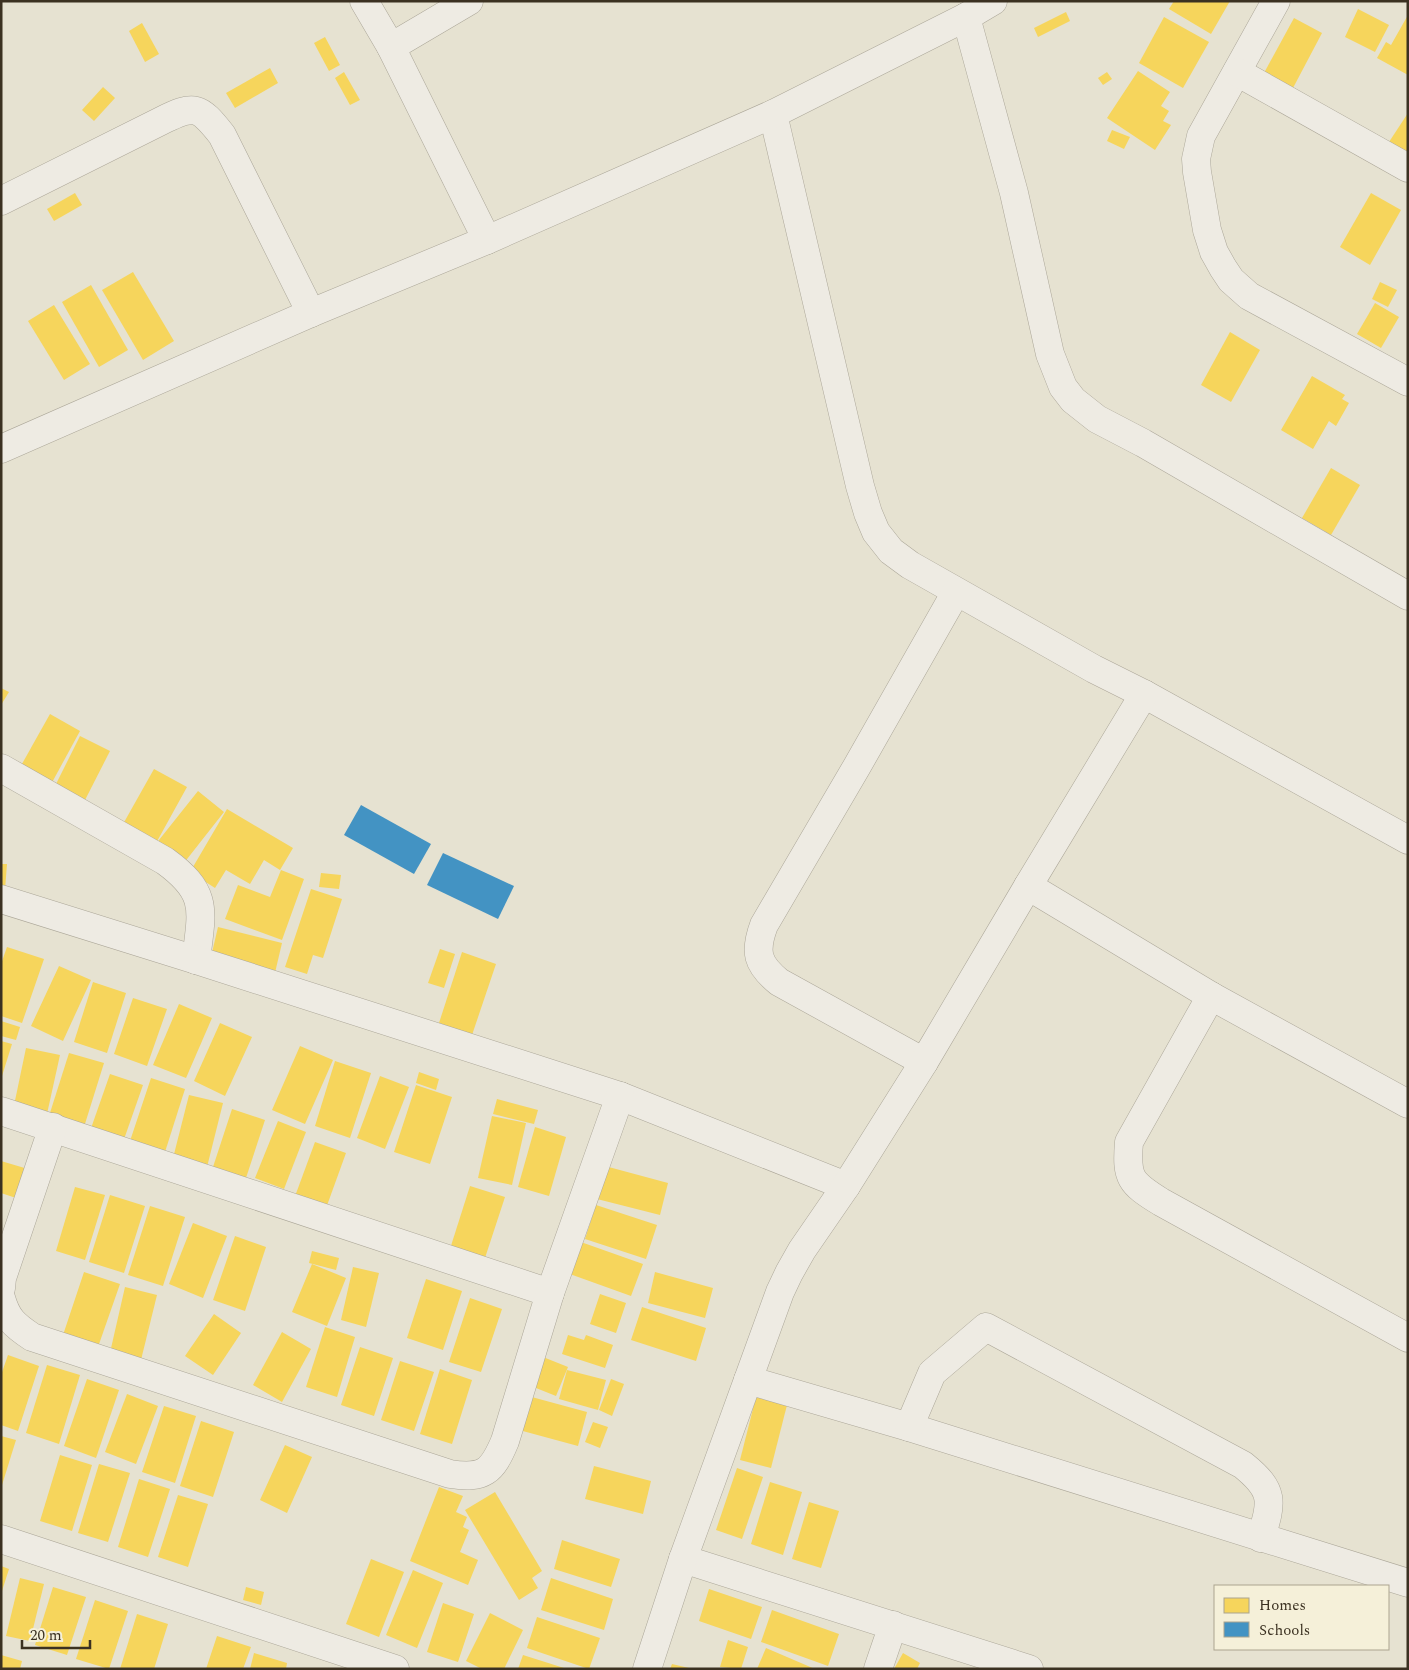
<svg xmlns="http://www.w3.org/2000/svg" width="1409" height="1670" font-family="Spectral,serif">
  <style>
    .homes { fill: #f6d55c }
    .schools { fill: #4393c3 }
    .lines { fill: none; stroke-linecap: round; stroke-linejoin: round }
    .minor-casing { stroke: #aca799; stroke-width: 29 }
    .minor { stroke: #eeebe3; stroke-width: 28 }
  </style>
  <rect width="100%" height="100%" fill="#e6e2d1"/>
  <g class="homes">
    <path d="M1174,1h56l-19,33 -42,-25z"/>
    <path d="M1358,9l31,16 -14,27 -30,-15z"/>
    <path d="M1066,12l4,9 -32,16 -4,-9z"/>
    <path d="M1408,15v60l-31,-17 9,-16 5,3z"/>
    <path d="M1164,17l45,25 -26,46 -44,-25z"/>
    <path d="M1294,18l28,15 -29,55 -29,-15z"/>
    <path d="M142,23l17,31 -14,8 -16,-31z"/>
    <path d="M325,37l15,28 -11,6 -15,-28z"/>
    <path d="M270,68l8,15 -43,25 -9,-15z"/>
    <path d="M1138,71l32,21 -9,14 8,5 -6,10 8,4 -16,25 -48,-32z"/>
    <path d="M344,72l16,28 -10,5 -15,-27z"/>
    <path d="M1107,72l5,7 -9,6 -5,-7z"/>
    <path d="M103,87l12,11 -21,23 -12,-11z"/>
    <path d="M1408,113v41l-19,-12z"/>
    <path d="M1112,130l18,7 -6,12 -17,-8z"/>
    <path d="M75,193l7,12 -28,16 -7,-12z"/>
    <path d="M1371,193l30,17 -31,55 -30,-18z"/>
    <path d="M133,272l41,69 -31,19 -41,-70z"/>
    <path d="M1380,282l17,8 -9,17 -16,-8z"/>
    <path d="M91,285l37,65 -29,17 -37,-65z"/>
    <path d="M1375,303l24,14 -18,31 -24,-14z"/>
    <path d="M54,305l36,59 -26,16 -36,-59z"/>
    <path d="M1230,332l30,18 -29,52 -30,-17z"/>
    <path d="M1312,376l33,19 -3,4 7,4 -13,23 -7,-5 -16,28 -32,-19z"/>
    <path d="M1331,468l29,17 -29,50 -29,-17z"/>
    <path d="M1,688l8,4 -8,13z"/>
    <path d="M50,714l30,17 -31,57 -31,-17z"/>
    <path d="M80,736l30,15 -27,53 -29,-16z"/>
    <path d="M154,769l33,18 -32,58 43,-54 26,21 -44,56 -62,-35z"/>
    <path d="M227,809l66,39 -13,22 -16,-10 -14,24 -24,-14 -11,18 -25,-16z"/>
    <path d="M1,864h6l-2,26 -4,-1z"/>
    <path d="M281,870l23,9 -22,61 -57,-21 13,-34 32,12z"/>
    <path d="M321,873l20,2 -2,14 -20,-2z"/>
    <path d="M311,889l31,10 -19,59 -10,-3 -6,19 -22,-7z"/>
    <path d="M218,927l64,16 -8,34 -64,-16z"/>
    <path d="M7,947l37,12 -22,64 -21,-7v-52z"/>
    <path d="M440,949l15,5 -11,34 -16,-5z"/>
    <path d="M462,952l34,12 -24,71 -33,-12z"/>
    <path d="M59,966l32,14 -28,61 -32,-15z"/>
    <path d="M93,982l33,11 -19,60 -33,-11z"/>
    <path d="M133,998l34,11 -20,57 -33,-12z"/>
    <path d="M179,1004l33,14 -26,60 -33,-13z"/>
    <path d="M1,1021l19,6 -4,13 -15,-4z"/>
    <path d="M220,1023l32,14 -27,59 -31,-15z"/>
    <path d="M1,1041l11,3 -10,32h-1z"/>
    <path d="M300,1046l33,14 -28,64 -33,-14z"/>
    <path d="M26,1048l34,7 -15,68 -33,-8z"/>
    <path d="M69,1053l35,10 -20,64 -35,-11z"/>
    <path d="M335,1061l36,12 -21,65 -35,-12z"/>
    <path d="M419,1072l20,7 -3,11 -20,-7z"/>
    <path d="M110,1074l33,11 -21,60 -33,-11z"/>
    <path d="M380,1076l29,11 -24,62 -28,-11z"/>
    <path d="M151,1078l34,11 -20,63 -35,-11z"/>
    <path d="M416,1085l36,12 -22,67 -36,-12z"/>
    <path d="M189,1095l34,8 -17,68 -34,-9z"/>
    <path d="M497,1099l41,11 -4,14 -41,-10z"/>
    <path d="M232,1109l33,11 -19,58 -33,-11z"/>
    <path d="M492,1116l34,7 -14,62 -34,-7z"/>
    <path d="M278,1121l28,11 -22,57 -29,-11z"/>
    <path d="M535,1127l31,10 -17,59 -31,-9z"/>
    <path d="M315,1142l31,11 -21,58 -31,-12z"/>
    <path d="M1,1161l27,8 -9,30 -18,-6z"/>
    <path d="M605,1166l63,17 -8,32 -63,-16z"/>
    <path d="M470,1186l35,11 -22,67 -34,-12z"/>
    <path d="M75,1187l30,8 -20,65 -29,-9z"/>
    <path d="M110,1195l35,11 -21,67 -35,-11z"/>
    <path d="M596,1205l61,20 -11,34 -61,-20z"/>
    <path d="M150,1206l35,11 -22,69 -35,-11z"/>
    <path d="M193,1223l34,13 -24,62 -34,-14z"/>
    <path d="M235,1236l31,11 -21,64 -32,-11z"/>
    <path d="M578,1241l65,23 -12,32 -64,-23z"/>
    <path d="M312,1251l27,7 -3,12 -27,-7z"/>
    <path d="M312,1264l34,14 -19,48 -35,-14z"/>
    <path d="M353,1267l26,6 -13,54 -25,-7z"/>
    <path d="M84,1272l36,12 -22,63 -35,-12z"/>
    <path d="M655,1272l58,16 -8,30 -57,-15z"/>
    <path d="M426,1279l36,12 -19,59 -36,-12z"/>
    <path d="M125,1287l32,8 -17,69 -31,-7z"/>
    <path d="M600,1294l26,9 -10,30 -26,-9z"/>
    <path d="M470,1298l32,11 -21,63 -32,-10z"/>
    <path d="M642,1307l64,21 -10,33 -65,-21z"/>
    <path d="M214,1314l27,19 -28,42 -28,-19z"/>
    <path d="M325,1327l30,10 -18,60 -31,-10z"/>
    <path d="M282,1332l29,17 -29,53 -29,-17z"/>
    <path d="M568,1335l16,5 2,-5 27,10 -8,23 -43,-14z"/>
    <path d="M360,1347l33,11 -19,58 -33,-11z"/>
    <path d="M8,1355l31,11 -21,65 -17,-6v-50z"/>
    <path d="M543,1357l25,10 -12,29 -25,-10z"/>
    <path d="M400,1361l34,11 -20,59 -33,-11z"/>
    <path d="M47,1365l33,10 -21,69 -33,-11z"/>
    <path d="M440,1369l32,11 -20,64 -32,-10z"/>
    <path d="M567,1370l39,10 -8,30 -39,-11z"/>
    <path d="M87,1379l32,11 -23,68 -32,-12z"/>
    <path d="M611,1379l13,5 -12,32 -13,-6z"/>
    <path d="M127,1394l31,12 -22,58 -31,-12z"/>
    <path d="M528,1396l59,16 -9,34 -59,-16z"/>
    <path d="M756,1397l31,8 -16,63 -31,-8z"/>
    <path d="M164,1406l32,10 -21,67 -33,-11z"/>
    <path d="M201,1421l33,11 -21,65 -33,-11z"/>
    <path d="M593,1422l15,5 -8,21 -15,-6z"/>
    <path d="M1,1436l15,4 -14,45h-1z"/>
    <path d="M285,1445l27,12 -25,56 -27,-13z"/>
    <path d="M60,1455l32,10 -20,66 -32,-10z"/>
    <path d="M99,1464l31,9 -22,69 -30,-9z"/>
    <path d="M594,1466l57,15 -8,33 -58,-15z"/>
    <path d="M737,1468l26,9 -21,62 -26,-9z"/>
    <path d="M139,1479l31,10 -22,68 -30,-10z"/>
    <path d="M770,1482l32,10 -19,63 -32,-11z"/>
    <path d="M439,1487l24,9 -7,16 11,5 -4,10 6,3 -9,22 18,8 -10,25 -58,-24z"/>
    <path d="M495,1492l47,79 -10,7 6,10 -19,12 -54,-90z"/>
    <path d="M178,1495l30,9 -20,63 -30,-10z"/>
    <path d="M809,1502l30,9 -18,57 -29,-9z"/>
    <path d="M562,1540l58,19 -9,28 -57,-18z"/>
    <path d="M371,1559l33,13 -25,65 -33,-13z"/>
    <path d="M1,1566l8,3 -7,22h-1z"/>
    <path d="M413,1570l30,13 -26,65 -31,-13z"/>
    <path d="M20,1578l24,6 -14,57 -24,-5z"/>
    <path d="M551,1578l62,21 -9,31 -63,-20z"/>
    <path d="M53,1587l33,10 -19,58 -32,-10z"/>
    <path d="M246,1587l18,5 -3,13 -18,-5z"/>
    <path d="M709,1589l53,18 -11,32 -52,-18z"/>
    <path d="M95,1600l33,11 -19,58 -33,-10z"/>
    <path d="M443,1603l31,11 -16,48 -31,-10z"/>
    <path d="M772,1610l67,24 -11,32 -67,-24z"/>
    <path d="M490,1613l33,17 -19,39h-22l-16,-8z"/>
    <path d="M137,1614l31,10 -14,45h-34z"/>
    <path d="M537,1617l63,21 -11,31 -62,-21z"/>
    <path d="M217,1636l34,11 -8,22h-37z"/>
    <path d="M728,1640l20,7 -7,22 -21,-2z"/>
    <path d="M766,1648l49,21h-58z"/>
    <path d="M254,1653l33,10 -1,6h-36z"/>
    <path d="M903,1653l17,10 -3,6h-23z"/>
    <path d="M1,1655l21,6 -2,8h-19z"/>
    <path d="M523,1655l41,13v1h-46z"/>
    <path d="M672,1664l17,4v1h-19z"/>
  </g>
  <g class="schools">
    <path d="M361,805l70,39 -17,30 -70,-39z"/>
    <path d="M443,853l71,33 -16,33 -71,-34z"/>
  </g>
  <g class="lines">
    <defs>
      <g id="minor">
        <path d="M364,1l27,46 96,193"/>
        <path d="M1276,1l-75,135 -5,23 1,13 10,58 7,22 9,16 8,12 18,16 159,86"/>
        <path d="M966,17l48,176 36,161 13,33 10,13 24,19 46,24 265,153"/>
        <path d="M391,47l78,-46"/>
        <path d="M1237,72l171,96"/>
        <path d="M773,114l87,372 8,27 8,19 15,19 19,14 184,104 50,25 264,146"/>
        <path d="M1,201l160,-80c34,-17 38,-15 61,14l89,178"/>
        <path d="M1,449l310,-136 176,-73 286,-126 193,-97 27,-16"/>
        <path d="M1,768l164,93c44,32 37,49 31,99"/>
        <path d="M1028,886l183,110 197,108"/>
        <path d="M1,899l195,61 424,136 226,90"/>
        <path d="M1211,996l-82,146c-3,36 1,41 32,60l247,136"/>
        <path d="M924,1062l-145,-80c-22,-18 -25,-30 -15,-57l92,-157 100,-176"/>
        <path d="M1,1111l549,182"/>
        <path d="M1,1288l1,-10 51,-151"/>
        <path d="M1,1298c6,21 13,27 31,39l418,137c34,5 42,-2 55,-33l45,-148 70,-197"/>
        <path d="M748,1380l161,47 499,156"/>
        <path d="M909,1427l23,-54 54,-46 257,138c32,26 29,36 18,73"/>
        <path d="M1,1539l394,130"/>
        <path d="M683,1559l346,110"/>
        <path d="M647,1669l36,-110 65,-179 32,-88 9,-19 13,-23 44,-64 78,-124 104,-176 116,-192"/>
        <path d="M878,1669l15,-44"/>
      </g>
    </defs>
    <use href="#minor" class="minor-casing"/>
    <use href="#minor" class="minor"/>
  </g>
  <rect width="1409" height="1670" fill="none" stroke="#3b3121" stroke-width="5"/>
  <rect x="1214" y="1585" width="175" height="65" fill="#f5f0d9" stroke="#aba48f"/>
  <rect x="1224" y="1598" width="25" height="15" fill="#f6d55c" stroke="#aba48f"/>
  <text x="1259" y="1610" font-size="15" fill="#3b3121">Homes</text>
  <rect x="1224" y="1622" width="25" height="15" fill="#4393c3" stroke="#aba48f"/>
  <text x="1259" y="1635" font-size="15" fill="#3b3121">Schools</text>
  <path d="M22 1640v8h68v-8" fill="none" stroke="#3b3121" stroke-width="2.5"/>
  <text x="30" y="1640" font-size="15" fill="#3b3121" stroke="#f5f0d9" stroke-width="4" paint-order="stroke">20 m</text>
</svg>
